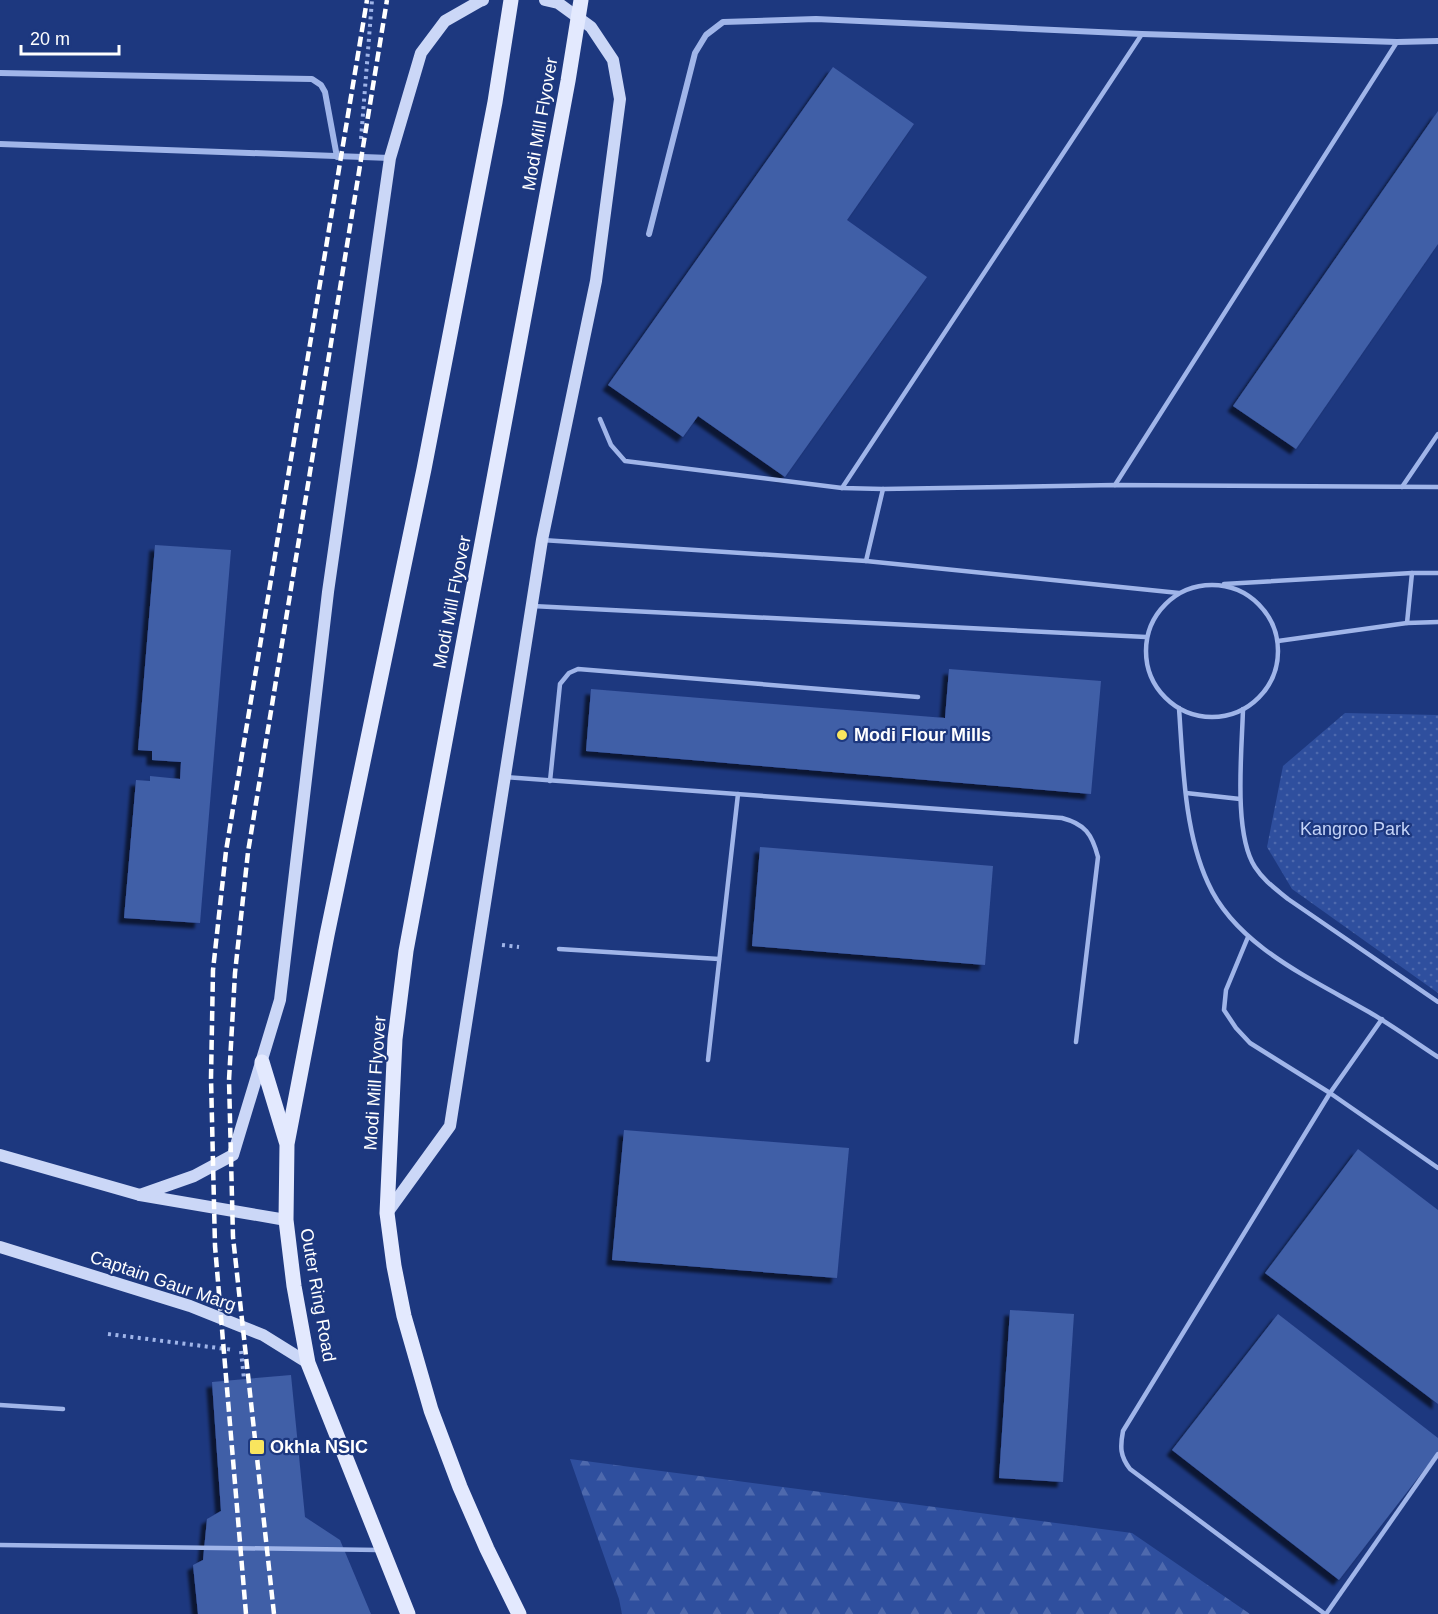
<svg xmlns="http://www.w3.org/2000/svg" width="1438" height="1614" font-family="Helvetica,sans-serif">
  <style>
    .forest { fill: url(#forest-firs) }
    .park { fill: url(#park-dots) }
    .building { fill: #415ea7; filter: url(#shadow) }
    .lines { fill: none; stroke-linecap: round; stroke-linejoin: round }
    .path { stroke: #a0b5e9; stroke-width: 4; stroke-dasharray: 3 4.5; stroke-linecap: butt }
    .lane { stroke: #a0b5e9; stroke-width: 4.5 }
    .street { stroke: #a0b5e9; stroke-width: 6 }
    .secondary { stroke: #cbd7f7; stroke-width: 12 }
    .primary { stroke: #e3e9fe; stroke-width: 15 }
    .rail { stroke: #fff; stroke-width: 4.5; stroke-dasharray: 10 4.5; stroke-linecap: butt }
    .poi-dot { fill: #f9e55e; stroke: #1d387f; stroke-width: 2 }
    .labels { text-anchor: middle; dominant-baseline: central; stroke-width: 4.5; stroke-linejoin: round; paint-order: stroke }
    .street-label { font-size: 18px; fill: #fff; stroke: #1d387f }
    .poi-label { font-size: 18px; font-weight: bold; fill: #fff; stroke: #1d387f; text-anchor: start }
    .park-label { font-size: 18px; fill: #c4d3f7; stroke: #1d387f }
  </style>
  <defs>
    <pattern id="forest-firs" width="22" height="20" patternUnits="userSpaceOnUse" patternTransform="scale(1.5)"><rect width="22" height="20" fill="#2f4f9e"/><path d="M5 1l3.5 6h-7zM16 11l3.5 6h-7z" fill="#4e69ad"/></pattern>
    <pattern id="park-dots" width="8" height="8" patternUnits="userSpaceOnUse" patternTransform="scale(1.5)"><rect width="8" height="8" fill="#2f4f9e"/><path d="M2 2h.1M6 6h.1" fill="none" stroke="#4e69ad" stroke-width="1.8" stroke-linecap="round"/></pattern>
    <filter id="shadow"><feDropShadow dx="-5.5" dy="5.5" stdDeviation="1.5" flood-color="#0009"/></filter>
  </defs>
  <rect width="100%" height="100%" fill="#1d387f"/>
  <path class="forest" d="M570,1459l562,74 118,81h-628l-3,-15z"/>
  <path class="park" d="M1345,713l93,2v278l-146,-104 -25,-42 16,-81z"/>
  <g class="building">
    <path d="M833,67l81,57 -67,96 80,57 -142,200 -87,-61 -15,21 -75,-52z"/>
    <path d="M1438,111v133l-142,205 -63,-43z"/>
    <path d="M155,545l76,5 -31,373 -76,-5 12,-138 14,1v-5l30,3 1,-17 -29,-2v-9l-14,-1z"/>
    <path d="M949,669l152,12 -10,113 -505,-43 5,-62 354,29z"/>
    <path d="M760,847l233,19 -8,99 -233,-19z"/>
    <path d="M624,1130l225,18 -12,130 -225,-18z"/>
    <path d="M1358,1149l80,61v194l-173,-131z"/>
    <path d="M1010,1310l64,4 -11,168 -64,-4z"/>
    <path d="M1278,1314l160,124v14l-99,128 -167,-130z"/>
    <path d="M291,1375l14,142 35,23 31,74h-173l-5,-49 10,-5 4,-41 14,-8 -9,-129z"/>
  </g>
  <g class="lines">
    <g class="path">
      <path d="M361,139l11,-139"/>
      <path d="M502,945l17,2"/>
      <path d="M108,1334l126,16"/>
      <path d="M241,1351l3,28"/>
    </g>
    <g class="lane">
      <path d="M600,419l11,26 14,16 217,27 41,1 232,-4 323,2"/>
      <path d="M1115,485l282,-443"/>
      <path d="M1402,487l36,-53"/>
      <path d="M842,488l300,-454"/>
      <path d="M542,540l324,21 313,32"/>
      <path d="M866,561l17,-72"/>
      <path d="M1224,584l188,-11h26"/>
      <circle cx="1212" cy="651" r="66"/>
      <path d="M532,606l614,31"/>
      <path d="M1407,623l5,-50"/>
      <path d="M1278,641l129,-18 31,-1"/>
      <path d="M1179,708c4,56 5,123 29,175 28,63 104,96 161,129 24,14 46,30 69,45"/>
      <path d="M1243,709c-1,41 -10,124 12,158 9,14 21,22 33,32l150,103"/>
      <path d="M505,777l557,41c23,6 30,16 36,39l-22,185"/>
      <path d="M550,781l10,-97 9,-11 9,-4 340,28"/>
      <path d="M1186,793l54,6"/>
      <path d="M1248,937l-22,53 -2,20 12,18 14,15 80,50 108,75"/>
      <path d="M559,949l160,10"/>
      <path d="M708,1060l30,-266"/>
      <path d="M0,1405l63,4"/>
      <path d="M0,1545l379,5"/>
      <path d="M1325,1614l-195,-145c-10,-13 -10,-22 -7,-38l207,-338 52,-74"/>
      <path d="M1326,1614l112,-160"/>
    </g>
    <g class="street">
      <path d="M0,73l312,6 9,6 4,7 12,65"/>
      <path d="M0,144l390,14"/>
      <path d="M649,234l46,-181 11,-18 17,-13 93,-3 326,15 255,8 41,-1"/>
    </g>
    <g class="secondary">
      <path d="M0,1155l140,40 146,25"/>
      <path d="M140,1195l54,-19 39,-21 47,-155 48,-408 62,-434 31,-105 24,-32 35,-20 3,-1"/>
      <path d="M387,1213l63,-87 92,-586 54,-259 24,-182 -7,-39 -22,-33 -33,-24 -13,-3"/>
      <path d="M0,1247l190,59 73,29 45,28"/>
    </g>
    <g class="primary">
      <path d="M262,1062l24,79"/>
      <path d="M408,1614l-100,-251 -14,-77 -8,-66 1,-76 40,-209 97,-466 71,-367 16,-102"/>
      <path d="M519,1614l-32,-65 -27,-62 -29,-77 -27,-94 -10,-50 -7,-53 8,-174 11,-88 162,-870 13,-81"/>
    </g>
    <g class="rail">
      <path d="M246,1614l-31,-368 -4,-168 2,-108 13,-119 141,-851"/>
      <path d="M274,1614l-41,-377 -4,-157 6,-107 13,-121 139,-852"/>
    </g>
  </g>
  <g class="poi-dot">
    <circle cx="842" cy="735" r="6"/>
    <rect x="249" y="1439" width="16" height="16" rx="3"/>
  </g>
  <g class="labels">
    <g class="street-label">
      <text transform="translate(540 124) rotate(-80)">Modi Mill Flyover</text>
      <text transform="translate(452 602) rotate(-79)">Modi Mill Flyover</text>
      <text transform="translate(375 1083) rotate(-86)">Modi Mill Flyover</text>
      <text transform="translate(163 1281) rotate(19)">Captain Gaur Marg</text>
      <text transform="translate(318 1295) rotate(80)">Outer Ring Road</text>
    </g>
    <g class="poi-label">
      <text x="854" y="735">Modi Flour Mills</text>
      <text x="270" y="1447">Okhla NSIC</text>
    </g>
    <g class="park-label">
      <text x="1355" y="829">Kangroo Park</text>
    </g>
  </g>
  <path d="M21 45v9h98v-9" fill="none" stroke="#ffffff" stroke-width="3"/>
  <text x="30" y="45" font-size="18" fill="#ffffff" stroke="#1d387f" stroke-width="4.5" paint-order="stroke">20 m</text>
</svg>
